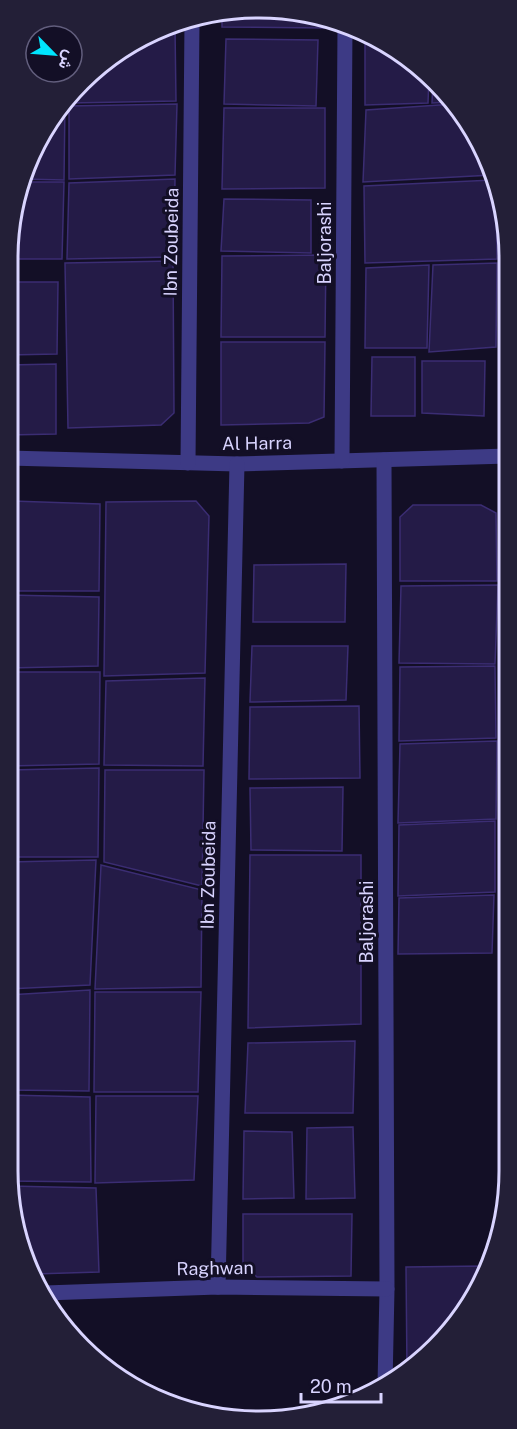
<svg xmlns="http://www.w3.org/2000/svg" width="517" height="1429" font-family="'Public Sans',Vazirmatn,sans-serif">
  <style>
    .building { fill: #241b47; stroke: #3b2d73; stroke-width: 1.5 }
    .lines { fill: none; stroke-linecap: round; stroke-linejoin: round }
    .minor { stroke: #3d3a85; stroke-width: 15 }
    .labels { text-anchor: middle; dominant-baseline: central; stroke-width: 6; stroke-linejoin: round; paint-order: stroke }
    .street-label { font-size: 18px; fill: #d9d4ff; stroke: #130f26 }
    .rim { fill: none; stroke: #d9d4ff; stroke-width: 3 }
  </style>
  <rect width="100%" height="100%" fill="#130f26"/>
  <g class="building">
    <path d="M226,10l98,6 3,2v10l-105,-1v-16z"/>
    <path d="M175,27l1,74 -106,2 1,-7 62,-55z"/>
    <path d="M365,35l33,15 31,27 -1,26 -63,2z"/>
    <path d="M226,39l92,1 -2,66 -92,-2z"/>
    <path d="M433,81l14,12 6,9 -21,1z"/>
    <path d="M62,103h3l-1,77 -41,-1z"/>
    <path d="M177,104l-2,71 -106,4v-73z"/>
    <path d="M454,104l30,44 8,27 -129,7 3,-72z"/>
    <path d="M224,108h101v80l-103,1z"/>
    <path d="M175,179l-1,78 -107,2 2,-76z"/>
    <path d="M493,180l3,10 1,69 -132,4 -1,-77z"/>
    <path d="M22,182h42l-2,77h-54l8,-66z"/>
    <path d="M224,199l87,1v53l-90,-2z"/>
    <path d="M326,255l-1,82h-104l1,-81z"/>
    <path d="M173,261l1,152 -13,12 -93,3 -3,-165z"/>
    <path d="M497,263l-1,84 -67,5 4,-87z"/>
    <path d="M429,265l-2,83h-62l1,-80z"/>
    <path d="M8,282h50l-1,72 -49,1z"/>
    <path d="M221,342h104l-1,75 -15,6 -88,2z"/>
    <path d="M372,357h43v59h-44z"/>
    <path d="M422,361h63l-1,55 -62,-3z"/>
    <path d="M56,364v70l-48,1v-70z"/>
    <path d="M12,501l88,3 -1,87h-91v-84z"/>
    <path d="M196,501l13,15 -4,157 -101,3 2,-174z"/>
    <path d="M413,505h68l15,8 1,68h-97v-64z"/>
    <path d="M346,564l-1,58h-92l1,-57z"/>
    <path d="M498,585l-3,79 -96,-1 2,-77z"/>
    <path d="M8,595l91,2 -1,69 -90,2z"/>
    <path d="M252,646h96l-2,54 -96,2z"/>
    <path d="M495,666l1,72 -97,3 1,-74z"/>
    <path d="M8,672h92l-1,92 -91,2z"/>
    <path d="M205,678l-2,88 -99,-1 2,-84z"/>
    <path d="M359,706l1,72 -111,1 1,-72z"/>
    <path d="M497,741l-1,78 -98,4 2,-79z"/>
    <path d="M99,768l-1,89h-90v-87z"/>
    <path d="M105,770h99l-2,116 -98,-24z"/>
    <path d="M343,787l-1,64 -91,-1 -1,-62z"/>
    <path d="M495,821v71l-97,4 1,-71z"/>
    <path d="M250,855h111v169l-113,4z"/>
    <path d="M96,860l-6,125 -82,4v-127z"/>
    <path d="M101,865l101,25 -1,97 -106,2z"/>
    <path d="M494,895l-2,58 -94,1 1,-56z"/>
    <path d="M90,990l-1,101 -81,-1v-95z"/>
    <path d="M95,992h106l-3,100h-104z"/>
    <path d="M355,1041l-2,72h-108l3,-70z"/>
    <path d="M8,1095l82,2 1,85 -82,-1 -1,-11z"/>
    <path d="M96,1096h102l-4,84 -99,3z"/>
    <path d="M353,1127l2,71 -49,1 1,-71z"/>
    <path d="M244,1131l48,1 2,66 -51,1z"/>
    <path d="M10,1186l86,2 3,84 -65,2 -13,-22z"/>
    <path d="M243,1214h109l-1,62 -94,1 -14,-13z"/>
    <path d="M483,1266v6l-25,51 -51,48 -1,-104z"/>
  </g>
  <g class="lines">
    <g class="minor">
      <path d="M8,458l229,6 271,-8"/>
      <path d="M384,460l3,829 -2,96"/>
      <path d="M342,461l3,-435"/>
      <path d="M188,463l4,-442"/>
      <path d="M218,1287l19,-823"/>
      <path d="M45,1293l173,-6 169,2"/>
    </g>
  </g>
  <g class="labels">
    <g class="street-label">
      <text transform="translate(171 242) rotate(-89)">Ibn Zoubeida</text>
      <text transform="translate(324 243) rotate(-90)">Baljorashi</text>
      <text transform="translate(257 443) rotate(-1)">Al Harra</text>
      <text transform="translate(208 875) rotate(-89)">Ibn Zoubeida</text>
      <text transform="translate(366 922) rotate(-90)">Baljorashi</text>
      <text transform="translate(215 1268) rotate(-1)">Raghwan</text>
    </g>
  </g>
  <path d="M0 0H517V1429H0ZM258 18H259A240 240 0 0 1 499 258V1171A240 240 0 0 1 259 1411H258A240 240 0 0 1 18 1171V258A240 240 0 0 1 258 18Z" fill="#231f37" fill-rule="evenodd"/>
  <path class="rim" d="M258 18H259A240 240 0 0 1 499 258V1171A240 240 0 0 1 259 1411H258A240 240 0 0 1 18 1171V258A240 240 0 0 1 258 18Z"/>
  <g transform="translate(54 54) rotate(115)"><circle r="28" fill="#130f26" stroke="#625e7d" stroke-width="1.5"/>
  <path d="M0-4.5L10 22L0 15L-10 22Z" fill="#00e5ff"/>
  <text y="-9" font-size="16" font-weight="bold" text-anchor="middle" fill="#d9d4ff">ش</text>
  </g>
  <path d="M301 1393v9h80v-9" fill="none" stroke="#d9d4ff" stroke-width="3"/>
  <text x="310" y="1393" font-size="18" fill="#d9d4ff" stroke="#130f26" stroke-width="4.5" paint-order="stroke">20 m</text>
</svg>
